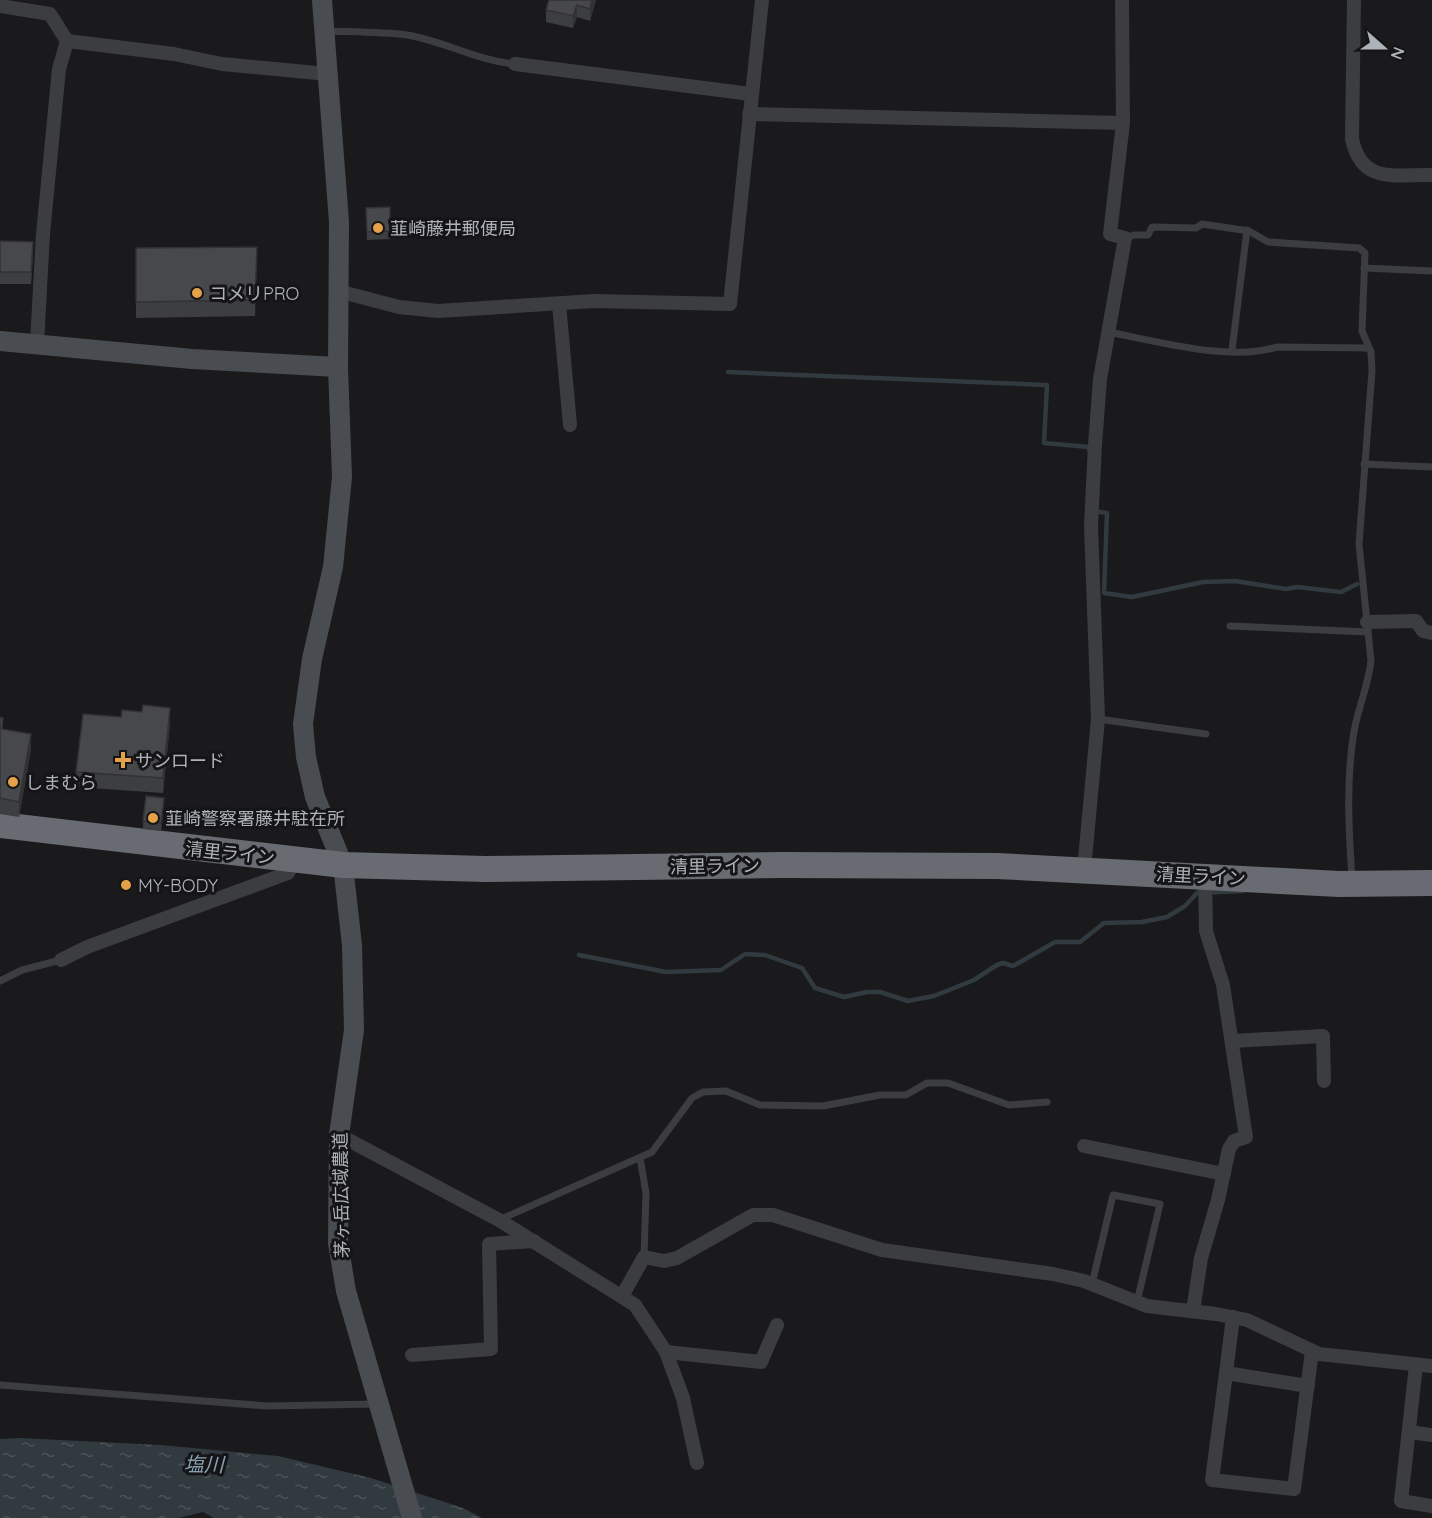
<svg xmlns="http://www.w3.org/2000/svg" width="1432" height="1518" font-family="Quicksand,'Noto Sans JP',sans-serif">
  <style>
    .water { fill: url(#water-ripples) }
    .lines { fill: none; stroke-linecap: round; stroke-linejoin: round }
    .stream { stroke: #313a3f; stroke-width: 4.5 }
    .lane { stroke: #3b3d41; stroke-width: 7 }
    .street { stroke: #3b3d41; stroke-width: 14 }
    .secondary { stroke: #494c51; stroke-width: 20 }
    .highway { stroke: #686b71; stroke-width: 26 }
    .wall { fill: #3d3e41 }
    .shaded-wall { fill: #323235 }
    .building { fill: #47484c; stroke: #323235; stroke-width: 1.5 }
    .poi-dot { fill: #e4a14a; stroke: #151517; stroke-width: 2 }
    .labels { text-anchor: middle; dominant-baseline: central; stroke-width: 6; stroke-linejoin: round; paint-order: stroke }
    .poi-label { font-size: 18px; fill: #aeb3ba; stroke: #151517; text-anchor: start }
    .street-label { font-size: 18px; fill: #aeb3ba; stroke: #151517 }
    .water-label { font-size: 20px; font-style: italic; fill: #88a3b2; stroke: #151517 }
  </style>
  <defs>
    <pattern id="water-ripples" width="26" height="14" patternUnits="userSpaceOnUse" patternTransform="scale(1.5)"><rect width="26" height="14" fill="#313a3f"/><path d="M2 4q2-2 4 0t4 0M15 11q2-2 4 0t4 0" fill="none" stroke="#4c5459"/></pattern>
  </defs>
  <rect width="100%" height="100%" fill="#1a1a1c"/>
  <path class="water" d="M19,1438l142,7 117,11 93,22 92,30 19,10h-268l-11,-6 -24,6h-179v-79z"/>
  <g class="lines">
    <g class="stream">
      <path d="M728,372l319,13 -3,58 45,4v3"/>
      <path d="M1093,511l14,2 -3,80 28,4 71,-15 32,-1 51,8 11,-2 44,5 16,-8"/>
      <path d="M579,955l87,17 55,-2 24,-16 20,1 37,13 13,20 29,9 23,-5h13l28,9 26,-5 40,-16 23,-15 6,-2 10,3 42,-24h25l24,-19 38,-1 25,-5 18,-11 12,-13 46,-2"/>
    </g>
    <g class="lane">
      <path d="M327,31c27,1 54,1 80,4 37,6 71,26 108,29"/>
      <path d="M1125,238l9,-3h14l4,-8 44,1 6,-4 47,7 19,11 91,6 6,5 -3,78 9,21 1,19 -13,173 12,117c-3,27 -15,51 -18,77 -7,48 -4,94 -1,142"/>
      <path d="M1364,268l68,3"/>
      <path d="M1108,332c50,9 121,30 169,15l92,1"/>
      <path d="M1232,350l15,-120"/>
      <path d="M1364,464l68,3"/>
      <path d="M1230,626l138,6"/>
      <path d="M1098,719l108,15"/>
      <path d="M0,981l22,-11 39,-10"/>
      <path d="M640,1158l6,35 -2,64"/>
      <path d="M499,1220l153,-68 40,-54 11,-6 23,-1 34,14 63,1 57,-11h26l21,-12h21l61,22 38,-3"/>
      <path d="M1092,1284l21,-89 47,9 -23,98"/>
      <path d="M0,1385l267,21 109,-2"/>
    </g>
    <g class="street">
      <path d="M1354,0l-2,139c10,46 43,35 80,36"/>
      <path d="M0,6l50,8 17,27 -8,28 -16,165 -6,109"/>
      <path d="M67,41l107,13 48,10 106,10"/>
      <path d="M515,64l236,30"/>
      <path d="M749,114l374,9 -1,-123"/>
      <path d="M338,291l61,16 39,4 156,-10 136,3 32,-304"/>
      <path d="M559,304l11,121"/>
      <path d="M1367,622l49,-1 7,10 9,2"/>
      <path d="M1084,870l14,-151 -7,-193 4,-81 5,-66 25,-141 -15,-4 13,-111"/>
      <path d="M61,960l26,-13 201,-74 7,-13"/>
      <path d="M1233,1041l90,-5 1,45"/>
      <path d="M339,1135l160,85 136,85 31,47 17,46 14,65"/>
      <path d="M1084,1146l140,28"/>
      <path d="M622,1296l22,-39 20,4 13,-3 76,-43h20l109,35 171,24 31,7 63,25 69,8 31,6 72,34 113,12"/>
      <path d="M1193,1311l8,-53 17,-58 11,-51 5,-8 12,-4 -23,-152 -17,-54 -1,-55"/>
      <path d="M666,1352l95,10 16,-37"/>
      <path d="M412,1355l79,-6 -2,-105 45,-3"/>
      <path d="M1416,1365l-15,136 31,5"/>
      <path d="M1226,1373l7,-56"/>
      <path d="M1308,1386l-82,-13 -14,107 82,9 18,-138"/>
      <path d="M1409,1432l23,3"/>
    </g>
    <g class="secondary">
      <path d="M322,0l17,222 -1,145 4,110 -9,90 -21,92 -9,65 3,33 9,40 28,68 9,80 2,85 -15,105 -1,108 8,48 66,227"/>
      <path d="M0,341l192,18 146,8"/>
    </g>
    <path class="highway" d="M0,825l343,40 142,4 298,-4 214,1 342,18 93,-1"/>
  </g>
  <g class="wall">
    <path d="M596,0l-6,21 -13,-4 -4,11 -27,-6v-12z"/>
    <path d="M390,207v32l-23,1 -1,-32z"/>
    <path d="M0,241l33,13 -2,30h-31z"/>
    <path d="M257,247l-2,69 -119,2v-70z"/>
    <path d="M0,717l3,12 28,21 -12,67 -19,-3z"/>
    <path d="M170,724l-7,69 -87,-6v-15z"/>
    <path d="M164,806l-3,25 -18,-2v-8z"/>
  </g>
  <g class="shaded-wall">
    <path d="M592,0h4l-6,21v-12z"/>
    <path d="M577,5v12l-4,11v-12z"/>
    <path d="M33,242v12l-2,30v-12z"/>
    <path d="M170,708v16l-7,69v-15z"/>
    <path d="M31,734v16l-12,67v-15z"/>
    <path d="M164,798v8l-3,25v-8z"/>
  </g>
  <g class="building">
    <path d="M549,0h43l-2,9 -13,-4 -4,11 -27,-6z"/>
    <path d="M390,207v24l-23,1 -1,-24z"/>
    <path d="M0,241l33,1 -2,30h-31z"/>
    <path d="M257,247l-2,53 -119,2v-54z"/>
    <path d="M143,705l27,3 -7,70 -87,-6 7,-58 38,3 1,-7 20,2z"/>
    <path d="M0,717l3,1 -1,11 29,5 -12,68 -19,-4z"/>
    <path d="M146,796l18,2 -3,25 -18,-2z"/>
  </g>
  <g class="poi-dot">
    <circle cx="378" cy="228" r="6"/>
    <circle cx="197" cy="293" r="6"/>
    <path d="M120 751h6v6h6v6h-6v6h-6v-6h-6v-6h6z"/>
    <circle cx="13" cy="782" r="6"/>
    <circle cx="153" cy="818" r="6"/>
    <circle cx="126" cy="885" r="6"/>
  </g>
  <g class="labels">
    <g class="poi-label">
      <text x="390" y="228">韮崎藤井郵便局</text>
      <text x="209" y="293">コメリPRO</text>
      <text x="135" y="760">サンロード</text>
      <text x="25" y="782">しまむら</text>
      <text x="165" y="818">韮崎警察署藤井駐在所</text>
      <text x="138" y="885">MY-BODY</text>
    </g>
    <g class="street-label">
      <text transform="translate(230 853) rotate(6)">清里ライン</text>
      <text transform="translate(715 866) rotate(-1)">清里ライン</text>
      <text transform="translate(1201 876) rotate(3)">清里ライン</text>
      <text transform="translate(341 1195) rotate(-91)">茅ヶ岳広域農道</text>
    </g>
    <g class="water-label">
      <text transform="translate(204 1464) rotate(1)">塩川</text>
    </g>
  </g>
  <g transform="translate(1384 48) rotate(111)" stroke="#151517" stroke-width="4.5" paint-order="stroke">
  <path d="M0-4.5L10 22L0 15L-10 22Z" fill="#aeb3ba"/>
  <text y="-9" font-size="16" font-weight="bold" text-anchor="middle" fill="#aeb3ba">N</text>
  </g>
</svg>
